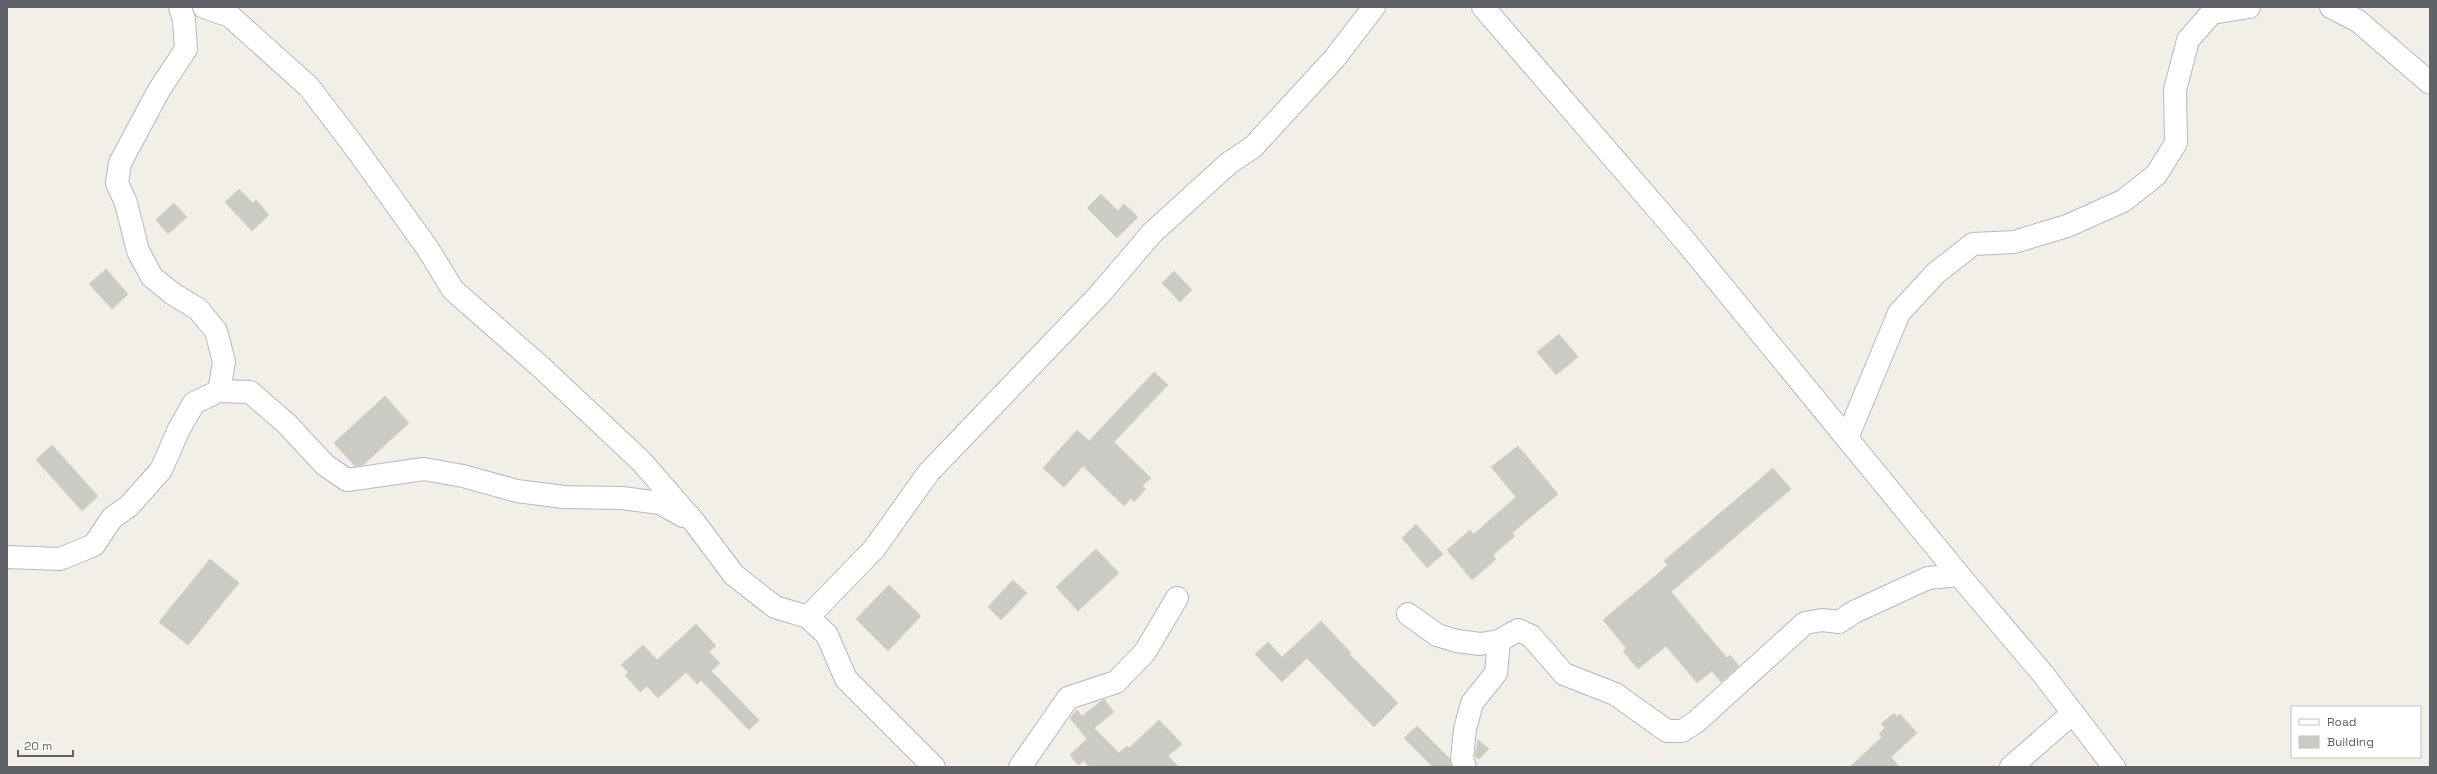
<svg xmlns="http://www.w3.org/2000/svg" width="2437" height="774" font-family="'Space Grotesk',sans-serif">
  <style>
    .building { fill: #cccac5; stroke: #d6d1c6 }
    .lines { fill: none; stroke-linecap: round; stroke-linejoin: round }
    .street-casing { stroke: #b5b8bc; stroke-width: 24 }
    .street { stroke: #fff; stroke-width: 22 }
  </style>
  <rect width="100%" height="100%" fill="#f1efe8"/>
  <g class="building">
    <path d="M239,189l14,14 3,-3 13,15 -17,16 -27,-29z"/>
    <path d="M1101,194l17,17 6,-7 14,13 -21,21 -30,-30z"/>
    <path d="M174,203l13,14 -19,17 -12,-14z"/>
    <path d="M106,269l22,25 -16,15 -23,-25z"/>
    <path d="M1174,271l18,19 -12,12 -18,-19z"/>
    <path d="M1559,334l19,23 -22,18 -19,-23z"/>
    <path d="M1154,372l14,13 -54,57 37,36 -9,8 4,3 -12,13 -3,-4 -7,8 -41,-40 -19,21 -21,-19 34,-38 12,11z"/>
    <path d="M385,396l24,27 -46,42 -8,1 -21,-23z"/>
    <path d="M52,445l46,51 -16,15 -46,-51z"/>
    <path d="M1518,446l40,48 -46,39 3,3 -22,19 3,4 -24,21 -25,-30 23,-20 4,4 42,-37 -25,-30z"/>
    <path d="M1773,468l18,21 -120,103 56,66 3,-3 9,11 -18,16 -9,-11 -15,12 -31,-37 -28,23 -15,-18 3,-3 -23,-28 65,-55 -4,-4z"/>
    <path d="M1416,524l27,30 -16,14 -25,-30z"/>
    <path d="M1096,549l23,24 -41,38 -22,-24z"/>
    <path d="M210,559l29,24 -51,62 -29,-23z"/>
    <path d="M1013,580l14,13 -26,27 -13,-13z"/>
    <path d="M889,585l32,31 -33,35 -32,-32z"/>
    <path d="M1321,621l30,32 -2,1 49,49 -24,24 -67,-69 -25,24 -27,-28 13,-12 14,15z"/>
    <path d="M696,624l20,22 -7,6 11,11 -9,8 48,49 -10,10 -48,-50 -4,4 -11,-12 -28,26 -11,-12 -7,6 -15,-17 3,-3 -7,-7 22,-20 14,15z"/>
    <path d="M1104,699l10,13 -20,16 25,25 8,-7 2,2 30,-28 23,24 -14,12 11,11h-90l-5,-6 -6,4 -8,-10 17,-16 -17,-21 7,-8 5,6z"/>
    <path d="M1894,713l3,4 3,-3 17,19 -26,24 8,10h-49l32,-30 -3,-3 6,-6 -4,-4z"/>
    <path d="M1417,726l33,33 2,8h-19l-29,-29z"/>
    <path d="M1478,740l11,9 -10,10 -4,-3z"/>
  </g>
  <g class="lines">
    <defs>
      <g id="street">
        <path d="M180,7l4,13 2,29 -27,41 -39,73 -3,20 9,20 12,48 14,26 21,17 25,15 18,22 8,31 -5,29"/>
        <path d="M204,7l26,9 79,71 48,63 71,99 25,41 89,78 99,93 54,62 39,52 41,32 33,10 19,18 19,44 88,88"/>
        <path d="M1483,7l203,235 273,333 84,99 71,93"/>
        <path d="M2331,7l27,14 72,62"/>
        <path d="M2212,13l37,-6"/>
        <path d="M1847,438l52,-125 37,-40 37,-29 41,-2 53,-16 56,-25 33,-26 20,-32 -1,-53 13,-50 29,-33"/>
        <path d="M7,557l53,2 34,-14 18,-27 17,-12 32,-36 18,-41 15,-26 25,-12 31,1 37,32 38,41 22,15 77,-11 39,7 54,15 47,6 58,1 38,5 23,13"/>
        <path d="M1408,614l29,21 20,6 23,3 19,-3 19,-11 13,6 33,38 51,20 52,37h15l14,-9 109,-99 17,-3 17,2 15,-10 74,-34 31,-3"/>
        <path d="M808,617l66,-68 55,-77 171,-178 52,-61 77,-70 24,-16 81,-88 40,-52"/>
        <path d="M1020,767l48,-69 48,-16 29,-30 32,-54"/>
        <path d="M1465,767l-3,-8 3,-30 7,-26 24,-30 3,-32"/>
        <path d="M2011,767l62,-54"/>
      </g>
    </defs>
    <use href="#street" class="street-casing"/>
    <use href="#street" class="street"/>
  </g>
  <rect width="2437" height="774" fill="none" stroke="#5f6368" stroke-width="16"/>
  <rect x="2291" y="706" width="130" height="52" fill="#ffffff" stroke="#bfc1c3"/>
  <rect x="2299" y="719" width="20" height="6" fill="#ffffff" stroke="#bfc1c3"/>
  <text x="2327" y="726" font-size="12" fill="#5f6368">Road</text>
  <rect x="2299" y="736" width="20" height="12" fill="#cccac5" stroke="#bfc1c3"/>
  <text x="2327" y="746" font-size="12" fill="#5f6368">Building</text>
  <path d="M18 750v6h55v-6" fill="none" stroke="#5f6368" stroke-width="2"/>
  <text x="24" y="750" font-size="12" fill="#5f6368" stroke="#ffffff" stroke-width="3" paint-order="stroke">20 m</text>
</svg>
